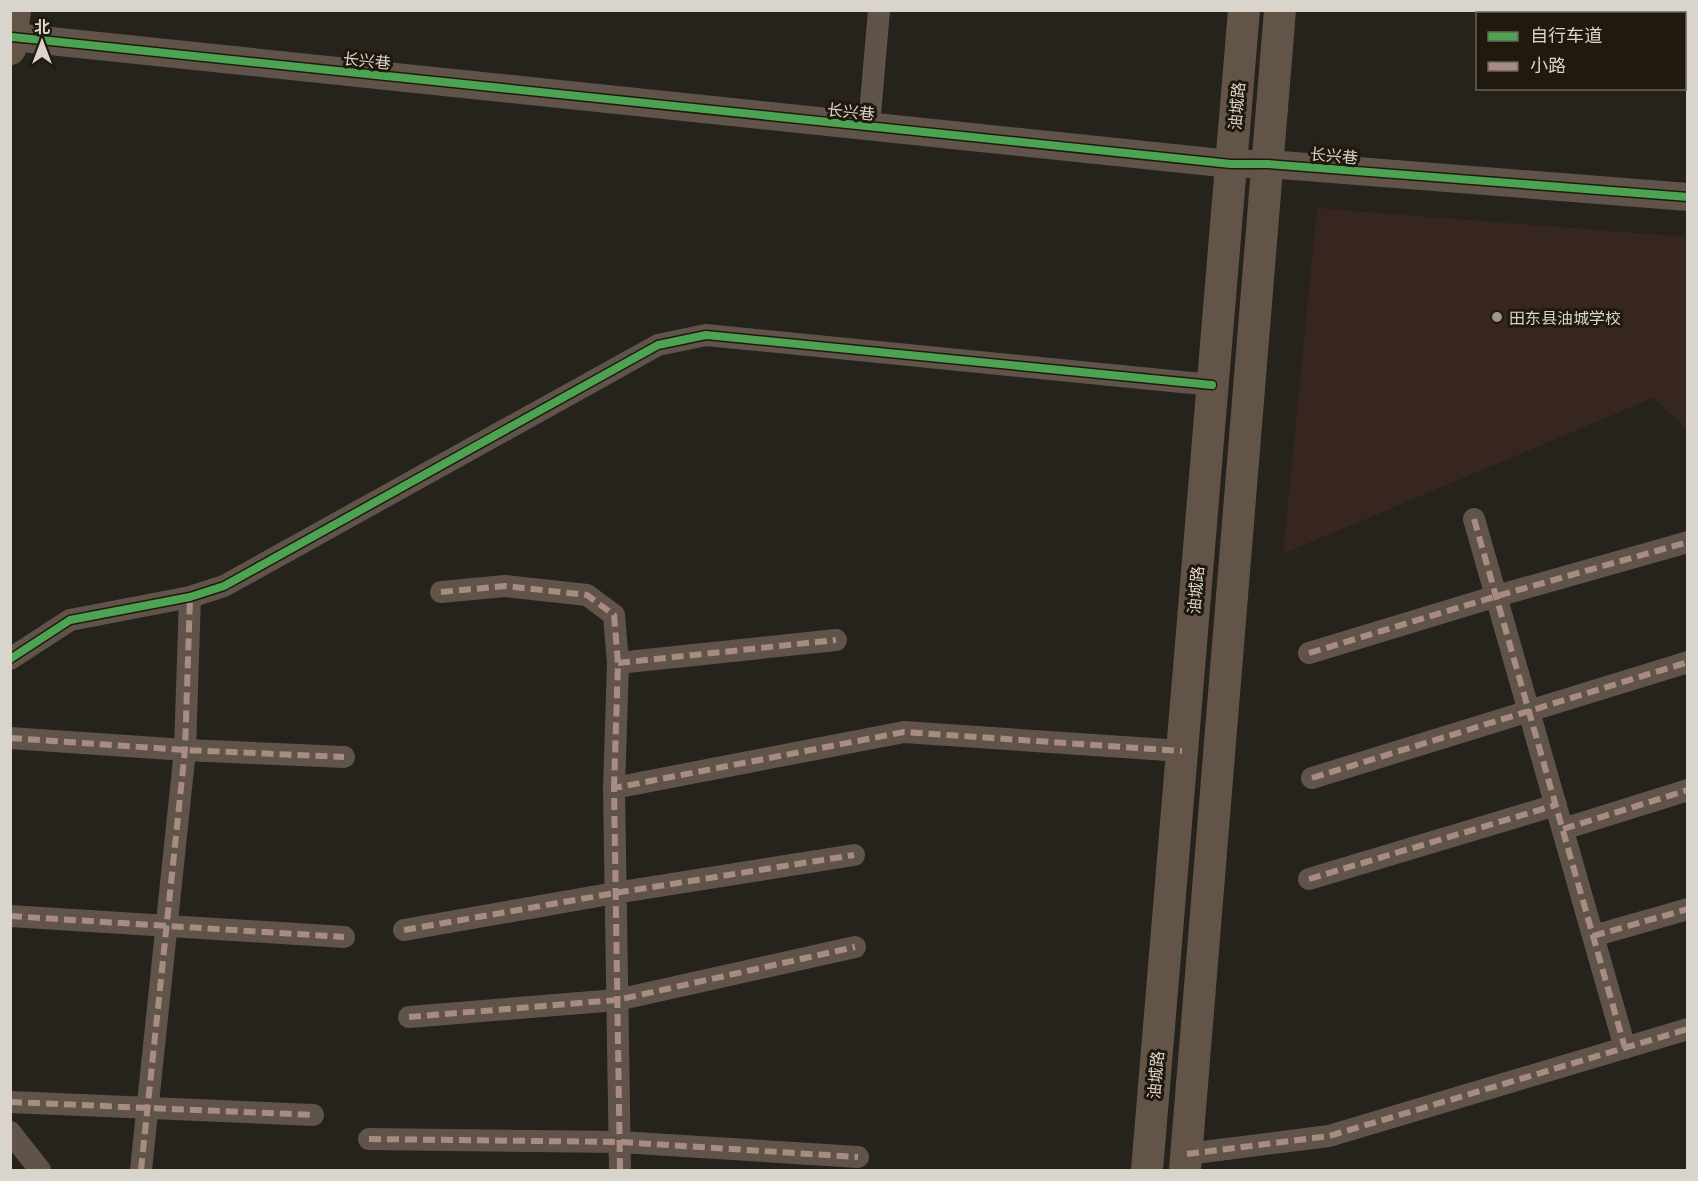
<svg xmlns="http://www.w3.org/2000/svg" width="1698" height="1181" font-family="Barlow,'Noto Sans SC',sans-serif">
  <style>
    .education { fill: #36261f }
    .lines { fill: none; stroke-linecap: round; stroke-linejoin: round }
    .minor { stroke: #60544a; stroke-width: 22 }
    .tertiary { stroke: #60544a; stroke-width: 28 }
    .secondary { stroke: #635448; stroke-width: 32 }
    .quiet { stroke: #a88b81; stroke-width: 6; stroke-dasharray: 12 6; stroke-linecap: butt }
    .cycleway-casing { stroke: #21190d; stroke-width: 11 }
    .cycleway { stroke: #4ca352; stroke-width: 8 }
    .poi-dot { fill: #9a968e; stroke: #21190d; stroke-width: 2 }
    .labels { text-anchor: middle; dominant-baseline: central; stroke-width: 6; stroke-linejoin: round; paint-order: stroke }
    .street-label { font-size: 16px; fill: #d9d4cc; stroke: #21190d }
    .poi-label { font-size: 16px; fill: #d9d4cc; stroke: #21190d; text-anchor: start }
  </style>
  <rect width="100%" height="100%" fill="#26221c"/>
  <path class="education" d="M1317,208l370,29v192l-34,-31 -370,156z"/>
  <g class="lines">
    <g class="minor">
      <path d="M869,126l10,-116"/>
      <path d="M1474,519l151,529"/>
      <path d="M441,592l64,-6 82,9 27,20 4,48 -4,125"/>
      <path d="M1309,653l188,-57 191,-54"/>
      <path d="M10,659l60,-39 120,-23 34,-11 434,-241 48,-10 506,50"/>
      <path d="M618,663l218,-23"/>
      <path d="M10,738l175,12 159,7"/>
      <path d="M1312,778l376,-116"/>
      <path d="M1563,829l125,-39"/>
      <path d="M1309,879l247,-74"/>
      <path d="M10,916l334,21"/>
      <path d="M404,930l211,-37 239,-38"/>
      <path d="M1593,936l95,-27"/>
      <path d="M409,1017l208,-17 238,-53"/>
      <path d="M10,1102l303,13"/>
      <path d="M10,1132l30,38"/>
      <path d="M369,1139l251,3 238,15"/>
      <path d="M1187,1154l142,-18 359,-107"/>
      <path d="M141,1170l44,-420 5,-153"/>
      <path d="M620,1170l-6,-382 290,-56 278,19"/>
    </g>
    <path class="tertiary" d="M12,37l1219,127h37l420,33"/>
    <g class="secondary">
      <path d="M10,49l5,-39"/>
      <path d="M1147,1170l97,-1160"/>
      <path d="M1185,1170l95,-1160"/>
    </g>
    <g class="quiet">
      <path d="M1474,519l151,529"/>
      <path d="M441,592l64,-6 82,9 27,20 4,48 -4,125"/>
      <path d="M1309,653l188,-57 191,-54"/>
      <path d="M618,663l218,-23"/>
      <path d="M10,738l175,12 159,7"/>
      <path d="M1312,778l376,-116"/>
      <path d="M1563,829l125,-39"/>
      <path d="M1309,879l247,-74"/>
      <path d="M10,916l334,21"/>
      <path d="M404,930l211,-37 239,-38"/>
      <path d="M1593,936l95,-27"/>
      <path d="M409,1017l208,-17 238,-53"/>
      <path d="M10,1102l303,13"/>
      <path d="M369,1139l251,3 238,15"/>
      <path d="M1187,1154l142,-18 359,-107"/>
      <path d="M141,1170l44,-420 5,-153"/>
      <path d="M620,1170l-6,-382 290,-56 278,19"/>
    </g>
    <defs>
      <g id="cycleway">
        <path d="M12,37l1219,127h37l420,33"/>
        <path d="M10,659l60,-39 120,-23 34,-11 434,-241 48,-10 506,50"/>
      </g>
    </defs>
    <use href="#cycleway" class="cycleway-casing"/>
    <use href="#cycleway" class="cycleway"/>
  </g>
  <circle class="poi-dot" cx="1497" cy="317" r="6"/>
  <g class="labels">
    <g class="street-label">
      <text transform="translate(367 60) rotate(6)">长兴巷</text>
      <text transform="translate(1236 106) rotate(-85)">油城路</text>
      <text transform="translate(851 111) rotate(6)">长兴巷</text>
      <text transform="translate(1334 155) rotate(5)">长兴巷</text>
      <text transform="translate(1195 590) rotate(-85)">油城路</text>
      <text transform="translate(1155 1075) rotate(-85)">油城路</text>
    </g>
    <g class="poi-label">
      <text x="1509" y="317">田东县油城学校</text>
    </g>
  </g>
  <rect width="1698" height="1181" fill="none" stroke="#d9d4cc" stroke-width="24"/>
  <rect x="1476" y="12" width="210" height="78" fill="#21190d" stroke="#6b6459" stroke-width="1.5"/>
  <rect x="1488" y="32" width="30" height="9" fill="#4ca352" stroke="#6b6459" stroke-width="1.5"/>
  <text x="1530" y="42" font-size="18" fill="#d9d4cc">自行车道</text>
  <rect x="1488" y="62" width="30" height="9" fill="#a88b81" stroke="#6b6459" stroke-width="1.5"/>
  <text x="1530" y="72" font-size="18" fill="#d9d4cc">小路</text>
  <g transform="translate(42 42)" stroke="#21190d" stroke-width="4.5" paint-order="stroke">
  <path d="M0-4.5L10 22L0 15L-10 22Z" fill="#d9d4cc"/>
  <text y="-9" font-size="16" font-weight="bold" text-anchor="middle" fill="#d9d4cc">北</text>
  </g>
</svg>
